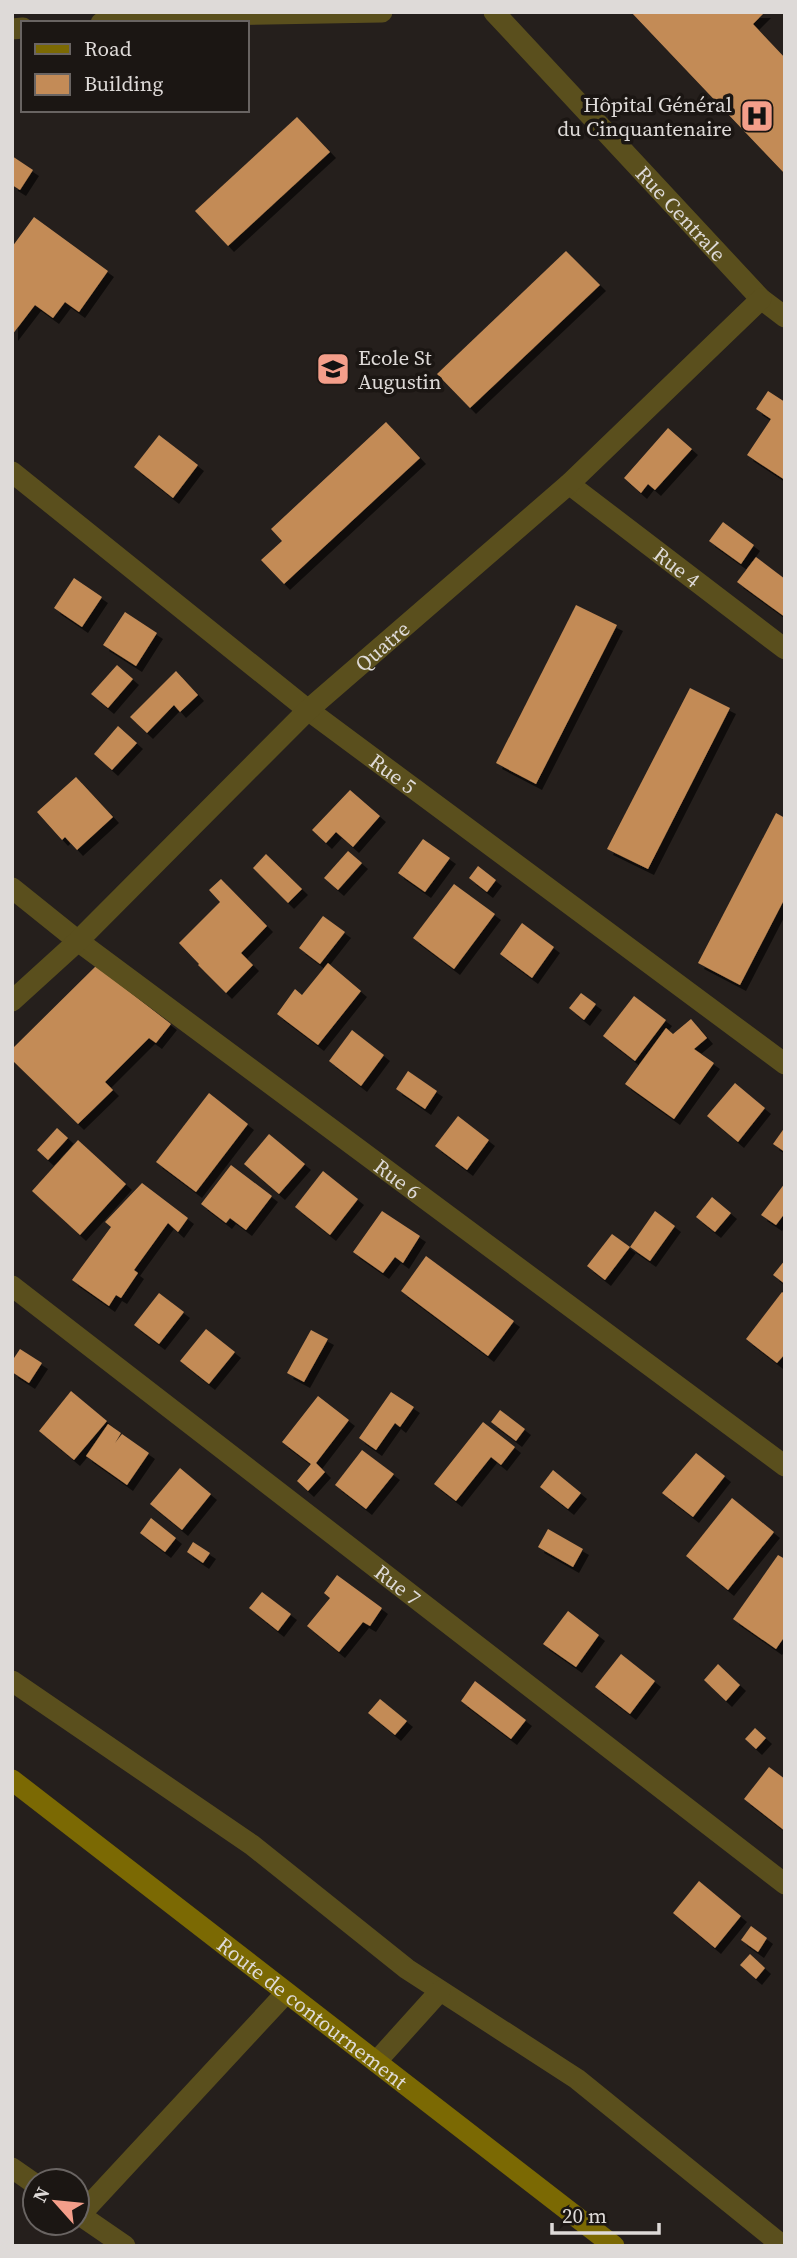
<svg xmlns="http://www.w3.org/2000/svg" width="797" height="2258" font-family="'Source Serif 4',serif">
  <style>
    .building { fill: #c38b57; filter: url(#shadow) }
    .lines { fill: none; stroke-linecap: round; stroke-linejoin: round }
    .street { stroke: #5a4f1d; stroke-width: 21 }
    .secondary { stroke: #7b6903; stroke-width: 21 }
    .labels { text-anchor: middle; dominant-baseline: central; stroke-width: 7; stroke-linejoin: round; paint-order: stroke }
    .poi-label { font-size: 21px; fill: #dedad8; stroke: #1b1613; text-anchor: end }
    .street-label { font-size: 21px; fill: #dedad8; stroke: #1b1613 }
  </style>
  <defs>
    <filter id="shadow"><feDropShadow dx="6" dy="6" stdDeviation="0" flood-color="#0009"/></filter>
  </defs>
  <rect width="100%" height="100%" fill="#251f1c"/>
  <g class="building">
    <path d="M631,12h134l-12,12 32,34v116z"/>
    <path d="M297,117l33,35 -102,94 -33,-35z"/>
    <path d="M12,156l21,14 -13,20 -8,-5z"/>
    <path d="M34,217l74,54 -29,41 -14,-10 -12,16 -18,-13 -23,30v-88z"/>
    <path d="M566,251l34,34 -130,123 -33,-34z"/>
    <path d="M768,391l17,11v78l-38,-25 24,-36 -15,-10z"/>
    <path d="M386,422l34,36 -136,126 -23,-24 21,-19 -11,-12z"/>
    <path d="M668,428l24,21 -37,41 -7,-6 -7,9 -17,-15z"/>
    <path d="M159,435l39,30 -25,33 -39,-31z"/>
    <path d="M723,522l31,23 -13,19 -32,-23z"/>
    <path d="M756,557l29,22v38l-48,-35z"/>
    <path d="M74,578l28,19 -20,30 -28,-19z"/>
    <path d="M576,605l41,20 -81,159 -40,-21z"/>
    <path d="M125,612l32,21 -21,33 -33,-21z"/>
    <path d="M117,665l16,14 -25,29 -17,-14z"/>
    <path d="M176,671l22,24 -18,17 -6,-7 -27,28 -17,-16z"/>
    <path d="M690,688l40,20 -82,161 -41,-20z"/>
    <path d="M118,726l19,17 -25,27 -18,-16z"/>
    <path d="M76,777l37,40 -36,33 -12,-13 -3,3 -25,-28z"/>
    <path d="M350,790l30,26 -27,31 -17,-15 -10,11 -14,-13z"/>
    <path d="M776,813l9,5v80l-45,87 -42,-22z"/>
    <path d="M423,839l27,19 -25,34 -27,-19z"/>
    <path d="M348,851l14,12 -24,27 -14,-12z"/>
    <path d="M266,854l36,35 -14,14 -35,-35z"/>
    <path d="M478,866l18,14 -9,12 -18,-14z"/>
    <path d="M221,879l46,47 -26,27 12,12 -27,28 -28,-28 1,-1 -20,-21 41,-41 -11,-12z"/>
    <path d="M454,884l41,30 -41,55 -41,-31z"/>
    <path d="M323,916l22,16 -25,32 -21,-16z"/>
    <path d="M522,923l32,24 -22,31 -32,-24z"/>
    <path d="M328,963l33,28 -43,54 -41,-31 18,-25 7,6z"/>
    <path d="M96,966l75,58 -15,19 -7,-5 -44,44 8,8 -35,34 -66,-64v-11z"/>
    <path d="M581,993l15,11 -12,16 -15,-12z"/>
    <path d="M634,996l32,24 -31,41 -32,-25z"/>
    <path d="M691,1019l16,19 -13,11 20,14 -40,56 -49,-35 41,-56 7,6z"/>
    <path d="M352,1030l32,25 -23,31 -32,-25z"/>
    <path d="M408,1071l29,20 -12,18 -29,-20z"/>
    <path d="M735,1083l30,25 -27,34 -31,-26z"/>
    <path d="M209,1093l39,31 -52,68 -40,-30z"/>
    <path d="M458,1116l31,24 -22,30 -32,-24z"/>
    <path d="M785,1127v25l-12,-8z"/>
    <path d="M57,1128l11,10 -20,22 -11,-10z"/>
    <path d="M269,1134l36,30 -26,30 -35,-30z"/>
    <path d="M78,1140l48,44 -46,51 -48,-44z"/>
    <path d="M231,1165l41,31 -26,34 -16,-12 -4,5 -25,-19z"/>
    <path d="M323,1171l35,28 -28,36 -35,-28z"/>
    <path d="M142,1183l46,35 -10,14 -10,-9 -34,47 4,3 -17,25 -5,-3 -7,11 -37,-26 39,-53 -6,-5z"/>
    <path d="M785,1183v30l-9,12 -15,-10z"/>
    <path d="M712,1197l19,16 -16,19 -19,-15z"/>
    <path d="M382,1211l38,25 -17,27 -8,-6 -12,16 -30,-21z"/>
    <path d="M655,1211l20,15 -25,35 -20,-14z"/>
    <path d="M612,1234l18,13 -25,33 -18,-14z"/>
    <path d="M426,1256l88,65 -26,35 -87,-65z"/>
    <path d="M785,1260v24l-12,-9z"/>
    <path d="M782,1292l3,2v60l-8,9 -31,-24z"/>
    <path d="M159,1293l25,19 -25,32 -25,-19z"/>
    <path d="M206,1329l29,23 -26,32 -29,-23z"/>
    <path d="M311,1330l17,9 -24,43 -17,-9z"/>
    <path d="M20,1349l22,14 -13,20 -17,-11v-11z"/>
    <path d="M71,1391l36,30 -33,39 -35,-29z"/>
    <path d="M391,1392l23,15 -14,20 -5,-4 -19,27 -17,-12z"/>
    <path d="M318,1396l31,24 -33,43 9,9 -17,19 -11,-10 14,-17 -29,-22z"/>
    <path d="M500,1410l25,19 -9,12 -25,-19z"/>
    <path d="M483,1422l32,25 -14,18 -10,-8 -35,44 -22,-17z"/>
    <path d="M108,1424l13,9 -6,10 7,-9 27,19 -22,32 -41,-29z"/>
    <path d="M362,1450l32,24 -28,35 -31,-24z"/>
    <path d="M696,1453l29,23 -32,41 -31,-24z"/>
    <path d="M180,1468l31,26 -29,36 -32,-26z"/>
    <path d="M553,1470l28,23 -13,16 -28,-22z"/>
    <path d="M732,1498l42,34 -46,58 -42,-34z"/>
    <path d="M151,1518l25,20 -11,14 -25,-19z"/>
    <path d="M548,1529l35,20 -10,18 -35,-20z"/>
    <path d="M193,1542l17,11 -7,10 -16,-11z"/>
    <path d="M778,1555l7,4v77l-9,13 -43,-30z"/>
    <path d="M337,1575l45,33 -12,18 -7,-4 -24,30 -32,-26 23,-28 -6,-5z"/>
    <path d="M262,1592l29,22 -13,17 -29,-23z"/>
    <path d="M568,1611l31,24 -23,32 -33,-23z"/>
    <path d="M621,1654l34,27 -25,33 -35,-27z"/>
    <path d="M718,1664l22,21 -14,16 -22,-21z"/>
    <path d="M475,1681l51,39 -15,19 -50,-38z"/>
    <path d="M380,1699l27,22 -12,14 -27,-22z"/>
    <path d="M755,1728l11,10 -10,11 -11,-10z"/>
    <path d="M769,1767l16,12v52l-41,-32z"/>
    <path d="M699,1881l42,35 -26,32 -42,-35z"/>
    <path d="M751,1926l16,12 -9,14 -17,-12z"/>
    <path d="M750,1954l15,14 -9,11 -16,-14z"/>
  </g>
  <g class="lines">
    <g class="street">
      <path id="s1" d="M494,12l267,287 24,18"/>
      <path d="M101,23l110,-8 171,-3"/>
      <path d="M12,29l11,-1"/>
      <path id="s2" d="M12,472l296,238 477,354"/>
      <path id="s3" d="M569,484l216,165"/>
      <path id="s4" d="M12,888l66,53 707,525"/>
      <path id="s5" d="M12,1001l66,-60 230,-231 261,-226 192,-185"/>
      <path id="s6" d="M12,1286l773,598"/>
      <path d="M12,1681l240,164 155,124 170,110 206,167"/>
      <path d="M376,2062l64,-71"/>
      <path d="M12,2168l23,16"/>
      <path d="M77,2213l48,33"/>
      <path d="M80,2215l206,-222"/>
    </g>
    <path class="secondary" id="s7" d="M12,1780l602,466"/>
  </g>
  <defs>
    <symbol id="hospital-square" viewBox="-11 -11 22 22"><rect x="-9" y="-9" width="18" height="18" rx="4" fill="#f49e8a" stroke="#1b1613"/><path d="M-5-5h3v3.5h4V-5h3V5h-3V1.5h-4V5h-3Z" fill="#111"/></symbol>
    <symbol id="school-square" viewBox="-11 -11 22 22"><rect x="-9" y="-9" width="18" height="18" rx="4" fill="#f49e8a" stroke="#1b1613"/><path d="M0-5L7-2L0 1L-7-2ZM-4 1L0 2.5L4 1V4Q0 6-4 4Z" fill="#111"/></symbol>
  </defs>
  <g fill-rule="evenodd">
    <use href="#hospital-square" x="738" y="97" width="38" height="38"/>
    <use href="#school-square" x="314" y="350" width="38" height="38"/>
  </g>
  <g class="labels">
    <g class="poi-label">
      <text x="732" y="104">Hôpital Général<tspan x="732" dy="24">du Cinquantenaire</tspan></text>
      <text x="358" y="357" text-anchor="start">Ecole St<tspan x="358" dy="24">Augustin</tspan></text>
    </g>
    <g class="street-label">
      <text stroke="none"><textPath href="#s1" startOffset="275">Rue Centrale</textPath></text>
      <text stroke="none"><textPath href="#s3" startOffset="136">Rue 4</textPath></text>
      <text stroke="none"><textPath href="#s5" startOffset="513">Quatre</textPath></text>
      <text stroke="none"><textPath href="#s2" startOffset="486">Rue 5</textPath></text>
      <text stroke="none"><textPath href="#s4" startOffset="483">Rue 6</textPath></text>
      <text stroke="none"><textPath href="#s6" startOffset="488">Rue 7</textPath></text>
      <text stroke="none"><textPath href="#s7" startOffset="380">Route de contournement</textPath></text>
    </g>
  </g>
  <rect width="797" height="2258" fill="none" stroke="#dedad8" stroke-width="28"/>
  <rect x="21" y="21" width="228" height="91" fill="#1b1613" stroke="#696462" stroke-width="2"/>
  <rect x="35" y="44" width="35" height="10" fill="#7b6903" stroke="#696462" stroke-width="2"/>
  <text x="84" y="56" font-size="21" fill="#dedad8">Road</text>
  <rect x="35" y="74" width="35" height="21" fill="#c38b57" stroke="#696462" stroke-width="2"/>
  <text x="84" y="91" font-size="21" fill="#dedad8">Building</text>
  <g transform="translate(56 2202) rotate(297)"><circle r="33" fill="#1b1613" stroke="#696462" stroke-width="2"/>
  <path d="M0-5L12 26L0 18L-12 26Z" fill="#f49e8a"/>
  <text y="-10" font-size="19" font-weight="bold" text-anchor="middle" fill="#dedad8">N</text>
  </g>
  <path d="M552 2223v10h107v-10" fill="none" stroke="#dedad8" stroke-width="3.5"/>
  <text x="562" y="2223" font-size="21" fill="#dedad8" stroke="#1b1613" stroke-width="5" paint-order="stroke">20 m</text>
</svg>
